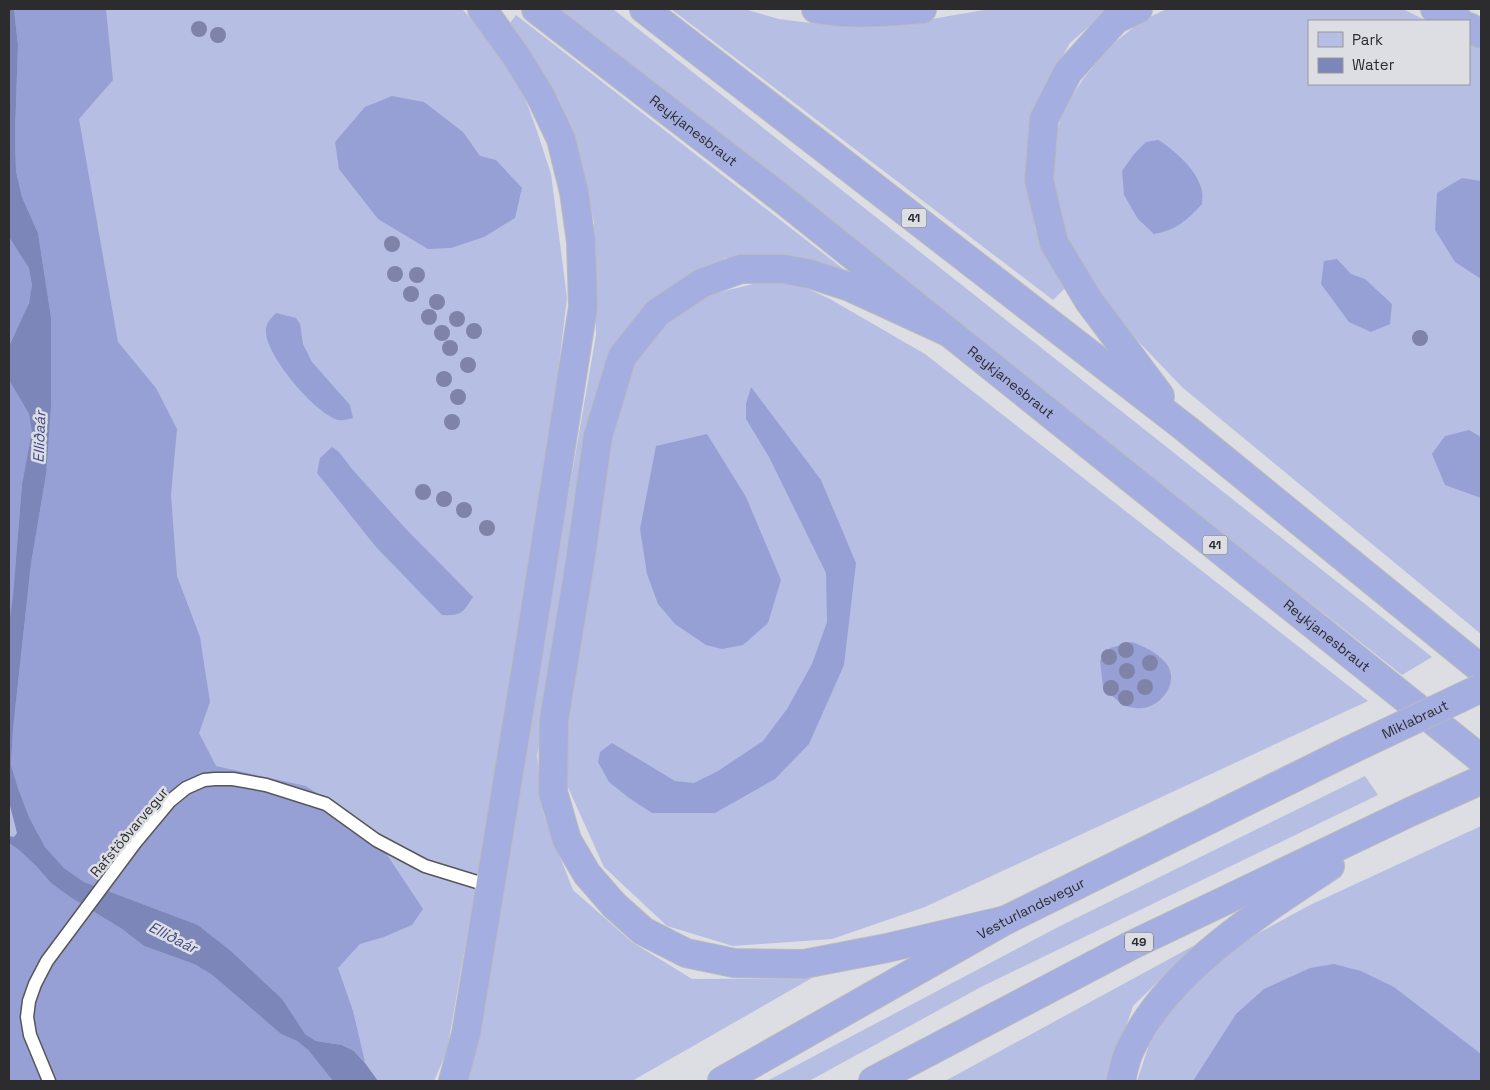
<svg xmlns="http://www.w3.org/2000/svg" width="1490" height="1090" font-family="'Space Grotesk',sans-serif">
  <style>
    .green { fill: #b7bee3 }
    .forest { fill: #97a0d4 }
    .water { fill: #7d86b8 }
    .lines { fill: none; stroke-linecap: round; stroke-linejoin: round }
    .service-casing { stroke: #56575a; stroke-width: 15 }
    .trunk-casing { stroke: #bbbbbc; stroke-width: 30 }
    .service { stroke: #fff; stroke-width: 12 }
    .trunk { stroke: #a4aee0; stroke-width: 28 }
    .trunk-bridge-casing { stroke: #bbbbbc; stroke-width: 30; stroke-linecap: butt }
    .trunk-bridge { stroke: #a4aee0; stroke-width: 28 }
    .tree { fill: #8083a8 }
    .labels { text-anchor: middle; dominant-baseline: central; stroke-width: 5; stroke-linejoin: round; paint-order: stroke }
    .shield { fill: #dddee3; stroke: #616164; stroke-width: 1 }
    .shield-label { font-size: 12px; font-weight: bold; fill: #2c2c2e }
    .street-label { font-size: 14px; fill: #2c2c2e; stroke: #dddee3 }
    .water-label { font-size: 15px; font-style: italic; fill: #42498b; stroke: #dddee3 }
  </style>
  <rect width="100%" height="100%" fill="#dddee3"/>
  <g class="green">
    <path d="M9,9h453l50,53 25,69 14,43 16,124 -13,108 -67,415 -40,230 -13,30h-425z"/>
    <path d="M557,9h56l819,648 -30,18z"/>
    <path d="M671,9h73l35,10 55,7h57l99,-17h119l-39,34 -34,60 -9,67 8,60 30,58 -12,12z"/>
    <path d="M1167,9h236l24,12h-118v63h160v-42l12,8v584l-298,-246 -77,-80 -35,-55 -17,-52 -1,-57 10,-33 20,-32 27,-33 33,-26z"/>
    <path d="M516,15l339,263 -60,-22 -69,2 -49,29 -68,63 -72,406 7,60 29,74 59,52 60,37 120,-1 -180,103h-172l39,-184 97,-562 -2,-113 -20,-85 -35,-70 -29,-44z"/>
    <path d="M753,284h44l33,15 95,55 443,347 -443,206 -93,32 -99,7 -66,-20 -63,-59 -38,-84 1,-63 52,-324 26,-55 59,-45z"/>
    <path d="M1365,776l13,19 -397,192 -172,94h-42l293,-155z"/>
    <path d="M1481,826v255h-344l12,-36 32,-51 61,-52 68,-37z"/>
    <path d="M1195,945l-62,61 -25,75h-163z"/>
  </g>
  <g class="forest">
    <path d="M14,9h92l7,71 -34,39 39,223 38,46 21,41 -6,66 6,81 23,61 10,65 -11,31 17,33 90,20 62,40 55,83 -11,16 -28,12 -24,7 -22,24 15,43 12,51 -11,-11 -12,-6 -26,-4 -11,-7 -40,-51 -34,-32 -33,-26 -114,-43 -20,-14 -19,-21 -16,-30 -11,-29 -7,-23 2,-36 18,-165 15,-89 5,-158 -13,-84 -16,-36 -6,-26 -1,-37 3,-89z"/>
    <path d="M392,96l32,6 39,30 17,24 16,4 26,28 -7,30 -31,19 -33,11 -23,1 -50,-30 -39,-50 -4,-27 30,-35z"/>
    <path d="M1158,140c16,9 42,33 44,52 1,4 0,8 0,12 -15,16 -25,26 -48,30l-16,-15 -14,-24 -2,-24 12,-17 12,-12z"/>
    <path d="M1462,178l19,3v98l-26,-17 -20,-32 2,-37z"/>
    <path d="M9,237c6,10 14,19 19,29 13,27 -9,56 -19,80z"/>
    <path d="M1337,259l14,15 14,5 27,25 -2,20 -19,8 -22,-10 -28,-38 3,-23z"/>
    <path d="M276,313l20,5 4,6 3,20 9,18 38,43 3,13c-5,1 -11,3 -15,2 -23,-7 -70,-62 -72,-87 -1,-9 4,-14 10,-20z"/>
    <path d="M9,380l20,34 4,18 -11,52 -9,111 -4,29z"/>
    <path d="M751,387l70,93 35,83 -12,102 -35,79 -34,35 -60,34h-63l-23,-15 -20,-16 -11,-20 2,-10 12,-9 63,38 19,2 24,-12 45,-30 24,-32 25,-45 15,-42 -1,-49 -57,-116 -23,-38v-15z"/>
    <path d="M1469,430l12,7v61l-36,-13 -13,-31 13,-18z"/>
    <path d="M707,434l39,63 35,83 -13,43 -25,22 -21,4 -16,-4 -31,-21 -17,-20 -11,-30 -7,-45 16,-83z"/>
    <path d="M332,447l7,5 13,17 53,59 68,69c-10,16 -12,19 -31,18l-66,-68 -59,-74 3,-15z"/>
    <path d="M1132,642c11,4 24,10 33,20 18,20 -7,50 -30,46 -4,-1 -8,-1 -11,-3 -8,-5 -15,-12 -21,-18l-3,-26 10,-13z"/>
    <path d="M9,843l10,7 17,16 15,17 19,14 52,32 22,17 50,18 17,10 70,60 16,7 11,9 25,31h-324z"/>
    <path d="M1334,964l27,7 33,16 87,67v27h-288l43,-67 28,-25 46,-21z"/>
  </g>
  <path class="water" d="M9,9h5l4,36 -3,89 1,37 6,26 16,36 13,84v89l-5,69 -15,89 -18,165 -2,36 7,23 11,29 16,30 19,21 20,14 114,43 33,26 51,48 23,35 11,7 26,4 12,6 11,12 13,18h-45l-25,-31 -11,-9 -16,-7 -70,-60 -17,-10 -50,-18 -22,-17 -52,-32 -19,-14 -15,-17 -17,-16 -10,-7v-7l5,1 3,-4 -8,-31v-178l4,-29 9,-111 10,-52 -3,-18 -20,-34v-34l20,-43 3,-18 -3,-17 -20,-31z"/>
  <g class="lines">
    <defs>
      <path id="service" d="M49,1081l-19,-46 -3,-18 2,-16 6,-17 12,-23 88,-118 35,-42 16,-13 18,-8 11,-1h18l33,6 60,19 50,36 49,26 65,20"/>
      <g id="trunk">
        <path id="s1" d="M536,9l249,192 696,558"/>
        <path d="M644,9l540,418 297,242"/>
        <path d="M816,9c35,6 71,3 106,0"/>
        <path d="M1138,9l-22,10 -48,53 -24,47 -5,61 15,63 35,58 71,95"/>
        <path d="M1435,9l24,12"/>
        <path d="M1469,27l12,7"/>
        <path d="M948,332l-98,-45 -40,-13 -26,-5h-43l-39,14 -45,30 -35,44 -24,79 -18,126 -26,158 -1,72 14,48 20,34 27,31 29,26 43,22 48,10 70,1 83,-16 119,-28"/>
        <path d="M453,1081l13,-47 61,-372 56,-355 -2,-65 -7,-50 -13,-53 -21,-44 -24,-39 -34,-47"/>
        <path id="s2" d="M722,1081l284,-161 342,-169"/>
        <path d="M873,1081l259,-136 278,-133 71,-32"/>
        <path d="M1121,1081c2,-9 4,-20 8,-29 37,-82 128,-137 201,-186"/>
      </g>
    </defs>
    <use href="#service" class="service-casing"/>
    <use href="#trunk" class="trunk-casing"/>
    <use href="#service" class="service"/>
    <use href="#trunk" class="trunk"/>
    <defs>
      <g id="trunk-bridge">
        <path id="s3" d="M1348,751l133,-63"/>
      </g>
    </defs>
    <use href="#trunk-bridge" class="trunk-bridge-casing"/>
    <use href="#trunk-bridge" class="trunk-bridge"/>
  </g>
  <g class="tree">
    <circle cx="199" cy="29" r="8"/>
    <circle cx="218" cy="35" r="8"/>
    <circle cx="392" cy="244" r="8"/>
    <circle cx="395" cy="274" r="8"/>
    <circle cx="417" cy="275" r="8"/>
    <circle cx="411" cy="294" r="8"/>
    <circle cx="437" cy="302" r="8"/>
    <circle cx="429" cy="317" r="8"/>
    <circle cx="457" cy="319" r="8"/>
    <circle cx="474" cy="331" r="8"/>
    <circle cx="442" cy="333" r="8"/>
    <circle cx="1420" cy="338" r="8"/>
    <circle cx="450" cy="348" r="8"/>
    <circle cx="468" cy="365" r="8"/>
    <circle cx="444" cy="379" r="8"/>
    <circle cx="458" cy="397" r="8"/>
    <circle cx="452" cy="422" r="8"/>
    <circle cx="423" cy="492" r="8"/>
    <circle cx="444" cy="499" r="8"/>
    <circle cx="464" cy="510" r="8"/>
    <circle cx="487" cy="528" r="8"/>
    <circle cx="1126" cy="650" r="8"/>
    <circle cx="1109" cy="657" r="8"/>
    <circle cx="1150" cy="663" r="8"/>
    <circle cx="1127" cy="671" r="8"/>
    <circle cx="1145" cy="687" r="8"/>
    <circle cx="1111" cy="688" r="8"/>
    <circle cx="1126" cy="698" r="8"/>
  </g>
  <g class="labels">
    <g class="shield">
      <rect x="901.5" y="208.5" width="25" height="19" rx="4"/>
      <rect x="1202.5" y="535.5" width="25" height="19" rx="4"/>
      <rect x="1125" y="932.5" width="28" height="19" rx="4"/>
    </g>
    <g class="shield-label">
      <text x="914" y="218">41</text>
      <text x="1215" y="545">41</text>
      <text x="1139" y="942">49</text>
    </g>
    <g class="street-label">
      <text stroke="none"><textPath href="#s1" startOffset="199">Reykjanesbraut</textPath></text>
      <text stroke="none"><textPath href="#s1" startOffset="604">Reykjanesbraut</textPath></text>
      <text stroke="none"><textPath href="#s1" startOffset="1009">Reykjanesbraut</textPath></text>
      <text stroke="none"><textPath href="#s3" startOffset="74">Miklabraut</textPath></text>
      <text transform="translate(129 832) rotate(-50)">Rafstöðvarvegur</text>
      <text stroke="none"><textPath href="#s2" startOffset="354">Vesturlandsvegur</textPath></text>
    </g>
    <g class="water-label">
      <text transform="translate(39 437) rotate(-88)">Elliðaár</text>
      <text transform="translate(173 937) rotate(27)">Elliðaár</text>
    </g>
  </g>
  <rect width="1490" height="1090" fill="none" stroke="#2c2c2e" stroke-width="20"/>
  <rect x="1308" y="20" width="162" height="65" fill="#dddee3" stroke="#96979b"/>
  <rect x="1318" y="32" width="25" height="15" fill="#b7bee3" stroke="#96979b"/>
  <text x="1352" y="45" font-size="15" fill="#2c2c2e">Park</text>
  <rect x="1318" y="58" width="25" height="15" fill="#7d86b8" stroke="#96979b"/>
  <text x="1352" y="70" font-size="15" fill="#2c2c2e">Water</text>
</svg>
